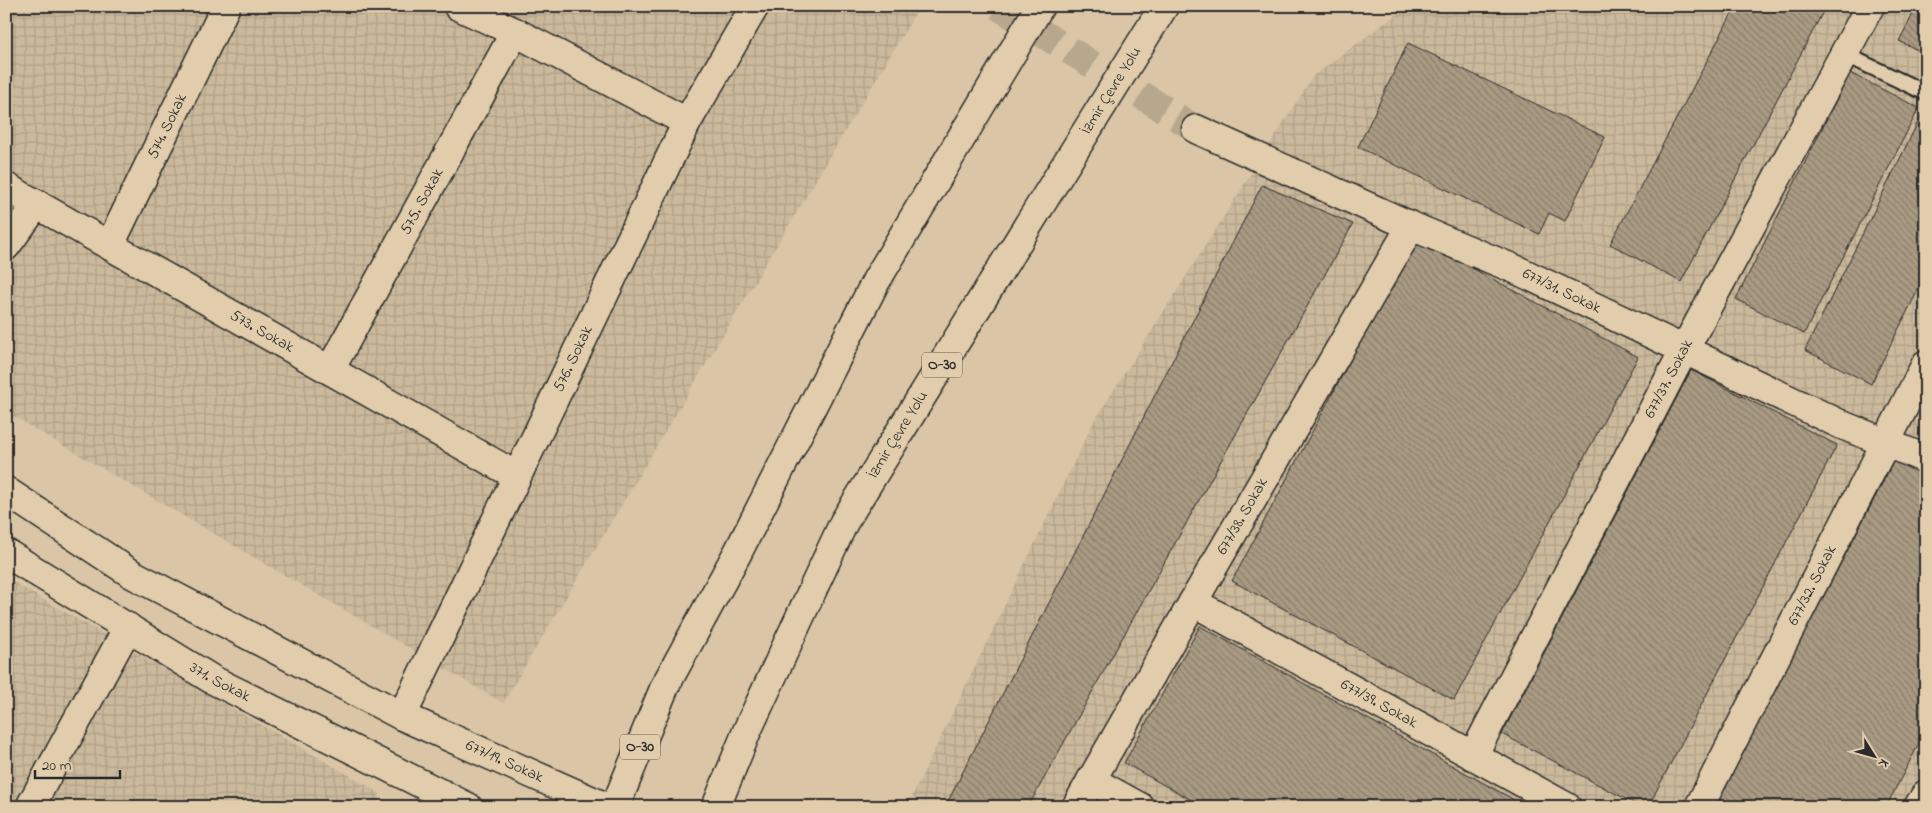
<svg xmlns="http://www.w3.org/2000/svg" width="1932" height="813" font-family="'Indie Flower',sans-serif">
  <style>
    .industrial { fill: url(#industrial-grid) }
    .building { fill: url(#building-back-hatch); stroke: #2b2b2b }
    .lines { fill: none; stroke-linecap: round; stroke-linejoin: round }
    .secondary-tunnel { stroke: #b7a78d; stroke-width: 28; stroke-dasharray: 28 14; stroke-linecap: butt }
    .lane-casing { stroke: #2b2b2b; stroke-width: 18 }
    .street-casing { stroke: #2b2b2b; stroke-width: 31 }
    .secondary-casing { stroke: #2b2b2b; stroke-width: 31 }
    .highway-casing { stroke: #2b2b2b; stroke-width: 31 }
    .lane { stroke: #e1ccab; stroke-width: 14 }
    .street { stroke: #e1ccab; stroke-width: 28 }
    .secondary { stroke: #e1ccab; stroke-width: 28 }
    .highway { stroke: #e1ccab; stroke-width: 28 }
    .labels { text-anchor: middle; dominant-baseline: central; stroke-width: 5; stroke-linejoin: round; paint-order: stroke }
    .shield { fill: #e1ccab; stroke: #625b51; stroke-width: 1 }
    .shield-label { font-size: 15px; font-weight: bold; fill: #2b2b2b }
    .street-label { font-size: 16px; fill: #2b2b2b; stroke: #e1ccab }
  </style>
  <defs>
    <pattern id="industrial-grid" width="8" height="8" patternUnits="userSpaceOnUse" patternTransform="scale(1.25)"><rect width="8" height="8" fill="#cbb99c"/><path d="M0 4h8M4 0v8" fill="none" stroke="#ae9f87"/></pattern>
    <pattern id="building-back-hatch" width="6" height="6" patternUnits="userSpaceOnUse" patternTransform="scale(1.25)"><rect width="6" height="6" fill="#a99a83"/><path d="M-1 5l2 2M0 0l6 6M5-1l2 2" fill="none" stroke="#8a7e6b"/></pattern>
  </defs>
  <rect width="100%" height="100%" fill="#dac6a6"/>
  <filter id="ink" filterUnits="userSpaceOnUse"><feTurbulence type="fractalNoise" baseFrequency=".02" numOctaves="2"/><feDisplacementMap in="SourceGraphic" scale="10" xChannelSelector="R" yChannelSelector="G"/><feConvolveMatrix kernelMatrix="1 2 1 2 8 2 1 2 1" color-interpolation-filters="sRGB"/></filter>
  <g filter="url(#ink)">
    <g class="industrial">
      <path d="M6,6h914l-417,697 -497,-291z"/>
      <path d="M1408,6h518v801h-1019l186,-384 220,-347z"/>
      <path d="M6,578l374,215 -2,14h-372z"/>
    </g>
    <g class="building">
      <path d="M1736,6h90l-145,276 -71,-38z"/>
      <path d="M1917,6h9v48l-27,-13z"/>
      <path d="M1408,43l197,94 -40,84 -16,-8 -10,21 -181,-87z"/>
      <path d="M1850,73l69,35 -115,226 -68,-35z"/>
      <path d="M1923,112l3,1v161l-55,110 -66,-34z"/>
      <path d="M1262,185l91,39 -325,583h-83z"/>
      <path d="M1416,238l222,119 -184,343 -222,-119z"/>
      <path d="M1691,370l146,75 -189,362h-7l-139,-73z"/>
      <path d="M1895,459l31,16v255l-40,77h-172z"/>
      <path d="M1200,626l327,181h-323l-80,-44z"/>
    </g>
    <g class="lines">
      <path class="secondary-tunnel" d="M998,6l198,123"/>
      <defs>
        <path id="lane" d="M1844,54l82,39"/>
        <g id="street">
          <path d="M458,6l57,26 172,90"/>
          <path id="s1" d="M1196,129l215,97 106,44 325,155 84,34"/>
          <path id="s2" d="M6,187l511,289"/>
          <path id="s3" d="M110,245l116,-239"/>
          <path d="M6,246l31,-42"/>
          <path id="s4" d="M330,370l185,-338"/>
          <path id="s5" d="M1193,602l374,205"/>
          <path id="s6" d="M402,716l285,-594 68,-116"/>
          <path id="s7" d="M1473,756l211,-406 186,-344"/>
          <path d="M1091,780l49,27"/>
          <path d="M30,807l98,-180"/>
          <path id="s8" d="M1076,807l117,-205 218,-376"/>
          <path id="s9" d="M1699,807l227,-443"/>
        </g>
        <g id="secondary">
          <path id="s10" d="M6,491l126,83 270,142 204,91"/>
          <path id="s11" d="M6,553l207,127 255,127"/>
          <path d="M1918,807l8,-13"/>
        </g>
        <g id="highway">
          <path d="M443,794l7,13"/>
          <path d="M615,807l50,-121 73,-134 138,-271 164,-275"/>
          <path id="s12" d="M716,807l31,-76 97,-209 320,-516"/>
        </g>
      </defs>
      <use href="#lane" class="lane-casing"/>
      <use href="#street" class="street-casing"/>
      <use href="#secondary" class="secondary-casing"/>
      <use href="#highway" class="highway-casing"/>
      <use href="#lane" class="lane"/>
      <use href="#street" class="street"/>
      <use href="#secondary" class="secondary"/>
      <use href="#highway" class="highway"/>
    </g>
  </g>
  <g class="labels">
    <g class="shield">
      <rect x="922" y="352.5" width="40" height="25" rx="4"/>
      <rect x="620" y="734.5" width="40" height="25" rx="4"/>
    </g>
    <g class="shield-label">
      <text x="942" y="365">O-30</text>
      <text x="640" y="747">O-30</text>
    </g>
    <g class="street-label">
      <text stroke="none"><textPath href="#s12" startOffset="820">İzmir Çevre Yolu</textPath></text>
      <text stroke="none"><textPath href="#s3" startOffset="132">574. Sokak</textPath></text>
      <text stroke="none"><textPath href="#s4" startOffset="192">575. Sokak</textPath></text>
      <text stroke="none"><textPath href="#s1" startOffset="400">677/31. Sokak</textPath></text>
      <text stroke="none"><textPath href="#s2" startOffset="294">573. Sokak</textPath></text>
      <text stroke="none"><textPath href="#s6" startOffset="396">576. Sokak</textPath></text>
      <text stroke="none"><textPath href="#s7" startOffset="425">677/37. Sokak</textPath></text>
      <text stroke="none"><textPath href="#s12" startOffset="415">İzmir Çevre Yolu</textPath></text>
      <text stroke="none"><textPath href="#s8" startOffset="335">677/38. Sokak</textPath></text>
      <text stroke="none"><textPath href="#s9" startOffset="249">677/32. Sokak</textPath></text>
      <text stroke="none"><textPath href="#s11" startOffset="250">371. Sokak</textPath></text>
      <text stroke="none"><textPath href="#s5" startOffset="212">677/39. Sokak</textPath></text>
      <text stroke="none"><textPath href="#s10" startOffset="568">677/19. Sokak</textPath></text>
    </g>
  </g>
  <rect width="1932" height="813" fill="none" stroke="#e1ccab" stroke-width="25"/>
  <rect x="12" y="12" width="1907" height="788" fill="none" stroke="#2b2b2b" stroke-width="2" filter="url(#ink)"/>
  <g transform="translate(1874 756) rotate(127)" stroke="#e1ccab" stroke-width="4" paint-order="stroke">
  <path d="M0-4L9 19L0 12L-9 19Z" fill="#2b2b2b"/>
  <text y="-8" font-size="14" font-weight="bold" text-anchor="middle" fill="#2b2b2b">K</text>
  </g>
  <path d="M35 770v8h85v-8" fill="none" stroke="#2b2b2b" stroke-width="2.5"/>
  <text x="42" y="770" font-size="15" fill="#2b2b2b" stroke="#e1ccab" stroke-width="4" paint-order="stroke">20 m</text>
</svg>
